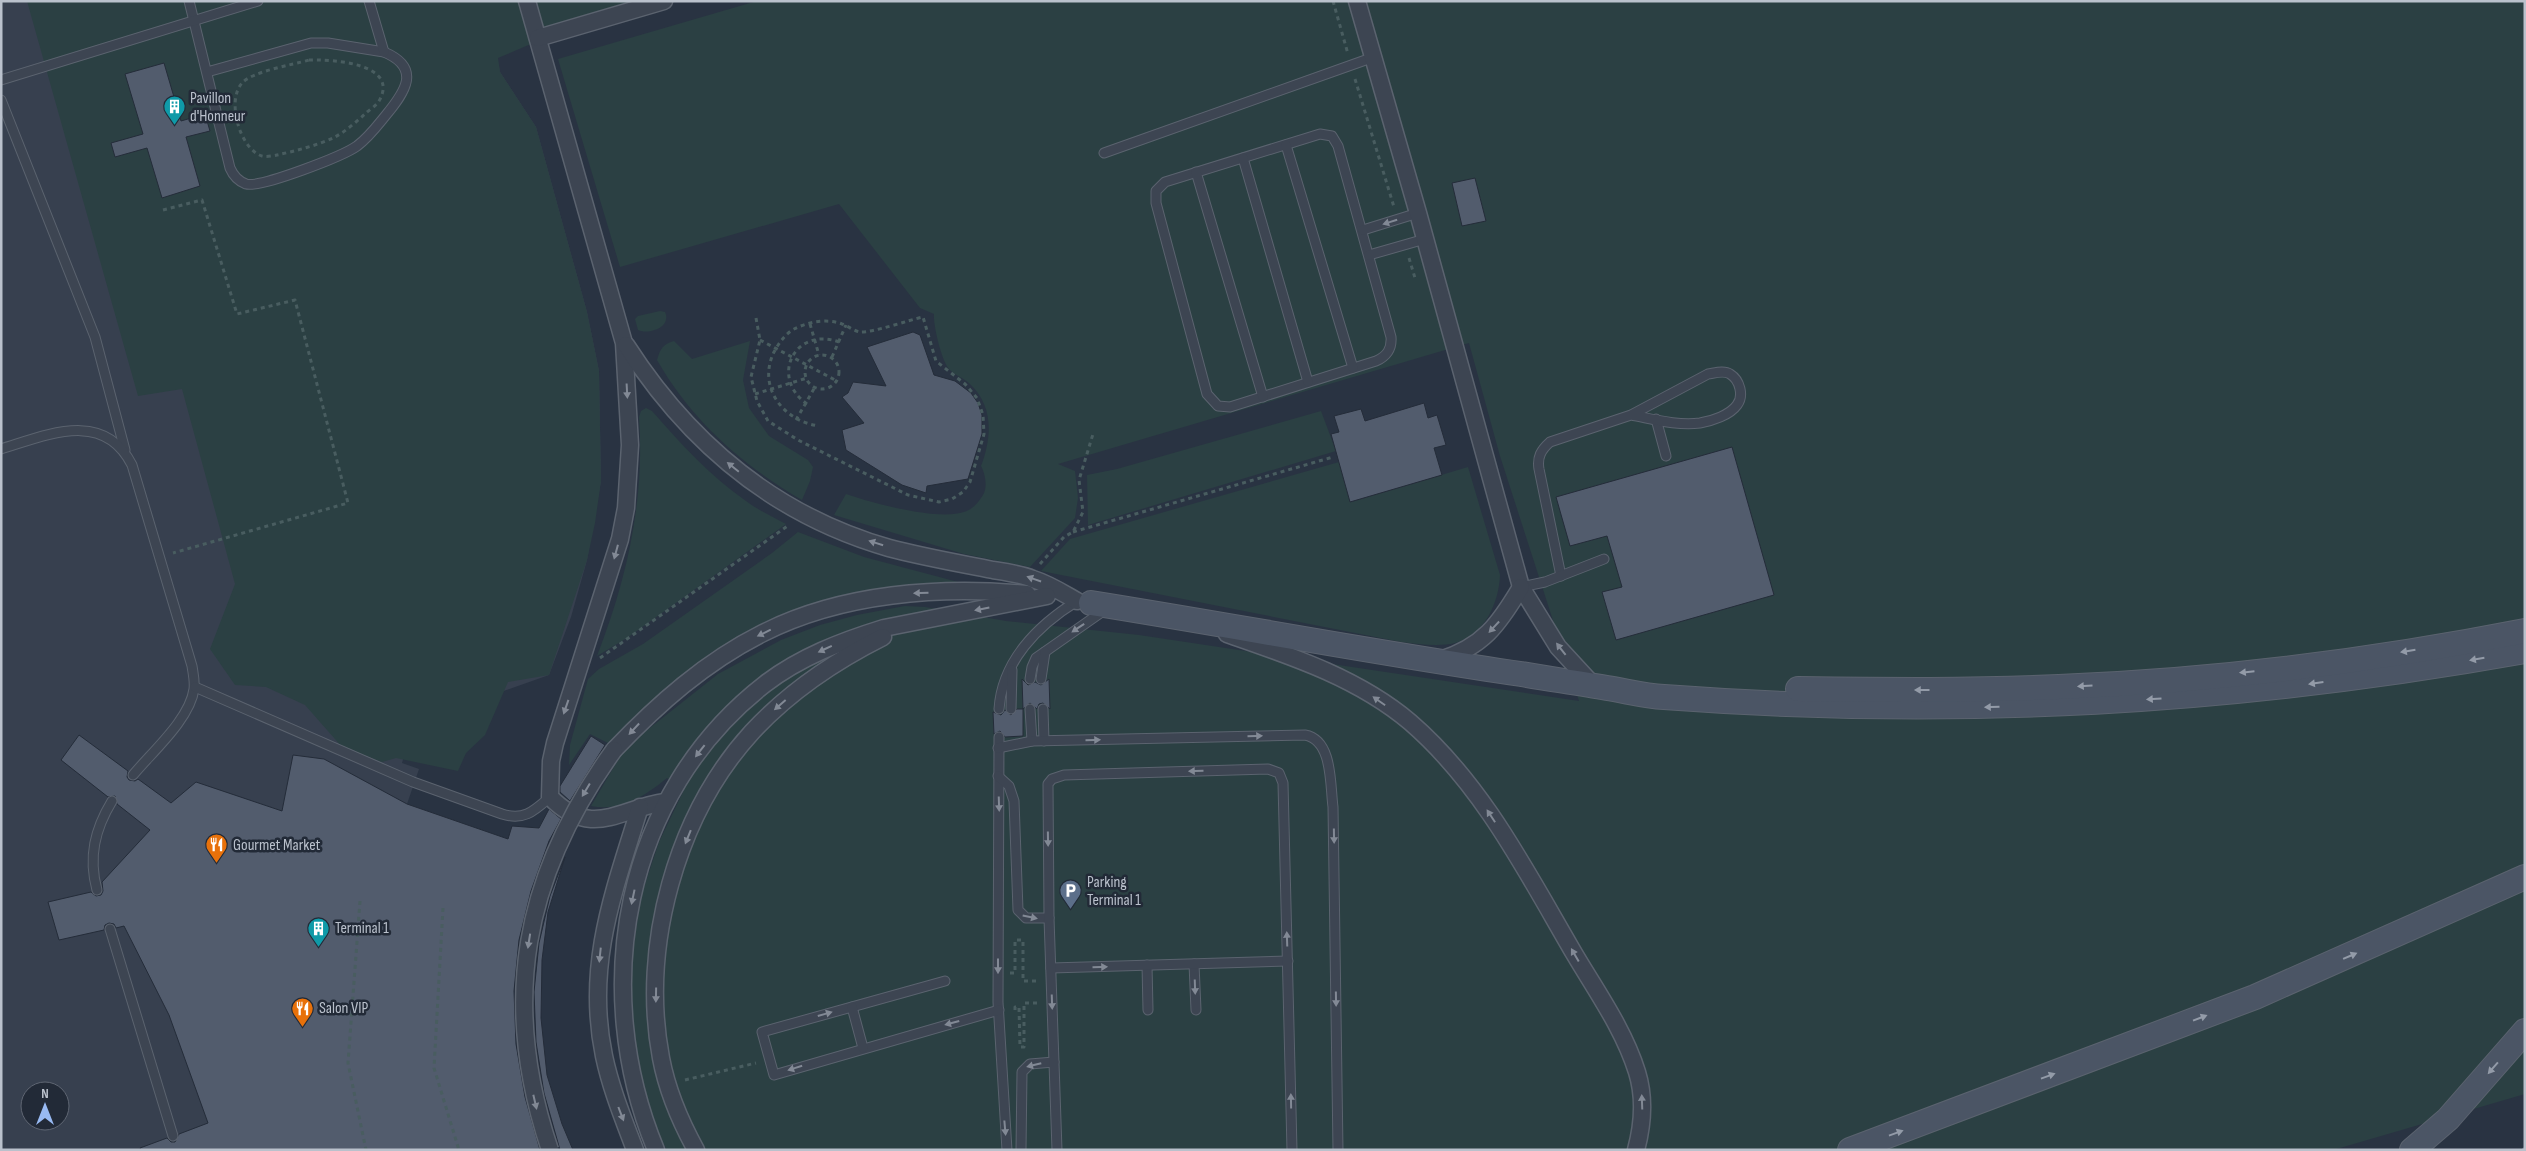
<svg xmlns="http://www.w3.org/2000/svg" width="2526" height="1151" font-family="'Sofia Sans Condensed',sans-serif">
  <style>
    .airport { fill: #37404f; fill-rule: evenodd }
    .green { fill: #2b4043 }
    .building { fill: #525c6d; stroke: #242c39 }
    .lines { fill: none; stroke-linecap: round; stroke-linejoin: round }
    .lane-casing { stroke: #5b636f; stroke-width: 11 }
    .street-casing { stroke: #5b636f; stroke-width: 19 }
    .secondary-casing { stroke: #5b636f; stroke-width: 26 }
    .path { stroke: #495d60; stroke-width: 3; stroke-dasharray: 4 4; stroke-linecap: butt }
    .lane { stroke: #3d4552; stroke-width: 9 }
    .street { stroke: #3d4552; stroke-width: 16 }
    .secondary { stroke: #4b5565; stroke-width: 24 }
    .rail { stroke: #5f6a78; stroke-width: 4; stroke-dasharray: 5 5; stroke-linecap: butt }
    .street-bridge-casing { stroke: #5b636f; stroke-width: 19; stroke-linecap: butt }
    .street-bridge { stroke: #3d4552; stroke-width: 16 }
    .oneway { fill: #828995 }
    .oneway2 { fill: #939ba8 }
    .labels { text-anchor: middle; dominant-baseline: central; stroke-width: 5; stroke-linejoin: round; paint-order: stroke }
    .poi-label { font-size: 16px; fill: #bac1cc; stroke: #222a37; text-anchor: start }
  </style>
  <rect width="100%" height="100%" fill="#293342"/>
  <path class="airport" d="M1,1h485l14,71 36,55 51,185 12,59 2,110 -14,79 -16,57 -22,58 -85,30 -56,36 -6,22 17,6 -12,35 101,35 -5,115 23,196h-525zM30,1091h30v30h-30z"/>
  <g class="green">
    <path d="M27,1h638l-106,31 -61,26 2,14 36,55 51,185 12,59 2,110 -6,42 -8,37 -38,115 -41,7 -23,53 -19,18 -8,18 -62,-13 -14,4 -40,-15 -37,-42 -39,-18 -31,-2 -25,-36 25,-65 -53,-195 -44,7z"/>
    <path d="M757,1h1768v1093l-192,56h-1666l-7,-13 -28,-81 -1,-93 10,-67 18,-54 25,-52 -17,-12c-22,18 -46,34 -76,28l31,-53 19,-18 77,-61 63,-34 39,-15 37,-10 48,-9 20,1 81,14 133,14 440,66 -79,-245 -31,-113 -411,121 17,7 3,27 -3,20 -45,49 -66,-13 -130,-39 12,-21c26,9 92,27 118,18 9,-3 14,-9 19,-17 5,-8 2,-22 -2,-29 11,-29 13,-60 -12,-83 -6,-5 -14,-8 -19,-13 -8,-7 -17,-45 -16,-56l-14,-6 -81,-104 -219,63 -62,-208z"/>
    <path d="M660,311l5,1c7,15 -16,23 -27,18l-3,-11 3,-3z"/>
    <path d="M674,341l18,18 58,-18 -7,39 6,28 20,28 39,24 5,7 -3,14 -8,19c-60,-35 -110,-79 -145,-140 3,-11 6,-16 17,-19z"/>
    <path d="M646,408l6,3c29,33 58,65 94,90 12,9 27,16 40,23l-159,114 -30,18c30,-77 48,-156 42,-239l2,-6z"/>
    <path d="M1321,411l15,40 -248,74 -1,-50 30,-6z"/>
    <path d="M1339,462l12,40 117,-35 32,108c-1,27 -15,60 -45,68 -17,4 -36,1 -54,-1l-360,-71 29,-32z"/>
    <path d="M798,532l66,25 94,25 -174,34 -38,17 -34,19 -35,28 -65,65 -22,-11 -21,31 1,-20 18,-66 11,-10 44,-25 129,-91z"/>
  </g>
  <g class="building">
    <path d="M164,63l17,58 24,-7 5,17 -24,6 14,49 -38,12 -15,-50 -32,9 -4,-14 32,-9 -18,-60z"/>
    <path d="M1475,178l11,43 -24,5 -10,-43z"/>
    <path d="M913,332l7,3 14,40 21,6 16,12 7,10 4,12v19l-14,45 -41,7 -1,7 -24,-8 -56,-35 -4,-20 22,-7 -22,-26 6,-4 5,-11 33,4 -19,-39z"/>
    <path d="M1424,403l4,15 9,-3 9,30 -12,3 8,27 -92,27 -19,-68 8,-2 -5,-16 27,-7 4,12z"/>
    <path d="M1732,447l42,148 -158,45 -14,-48 20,-5 -15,-51 -37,10 -14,-49z"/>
    <path d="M1022,679l6,6 7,-3 6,3 8,-6 1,30 -7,-6 -4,1 -2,5 -7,-6 -7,6z"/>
    <path d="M1017,709h6v27l-18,1 -5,-6 -6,3 -1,-22 8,3 4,-5 6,5z"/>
    <path d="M79,735l49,36 -1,6 2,3 6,1 3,-2 33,24 25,-21 86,29 11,-56 31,4 83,45 101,35 4,-13 27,2 10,-19 12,10 -12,22 -18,50 -12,49 -5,51 2,53 9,53 15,53h-399l-1,-2 27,-10 4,4h4l4,-8 29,-11 -39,-108 -45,-89 -8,2 -2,-4 -5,-1 -4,2 -1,5 -45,10 -11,-38 43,-10 5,4 5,-1 2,-4 -1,-9 48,-52 -33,-26 -2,-8 -7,1 -47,-37z"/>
    <path d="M591,736l14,9 -35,56 -10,-9v-6z"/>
    <path d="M565,857l-17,55 -6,48 -1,58 6,57 15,49 11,26h-13l-16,-57 -8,-51 -2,-50 5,-49 11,-47z"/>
  </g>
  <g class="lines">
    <defs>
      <g id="lane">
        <path d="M189,1l41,167c3,7 8,13 16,16 15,4 97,-28 111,-38 12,-9 20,-20 29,-31 19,-23 36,-47 -2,-63l-56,-9h-17l-104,29"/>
        <path d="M369,1l15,51"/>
        <path d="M1,80l257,-79"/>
        <path d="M1,100l94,237 30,113"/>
        <path d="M1320,134l12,2 6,10 53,191c1,12 -4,19 -15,24l-146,46 -12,-1 -11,-12 -51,-191v-12l9,-9z"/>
        <path d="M1286,145l67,223"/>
        <path d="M1104,153l270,-96"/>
        <path d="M1243,158l65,224"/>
        <path d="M1196,172l67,225"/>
        <path d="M1363,230l55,-17"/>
        <path d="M1369,255l56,-16"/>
        <path d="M1656,419l10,37"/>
        <path d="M1,449c46,-14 103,-40 131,16l60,201c1,7 3,15 2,23 -4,30 -42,63 -61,86"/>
        <path d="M1561,576l-22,-107c-2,-12 2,-19 11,-27l81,-27 77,-41c7,-1 16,-4 22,0 10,6 14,22 7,31 -7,10 -25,16 -37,18 -23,3 -47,-4 -69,-8"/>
        <path d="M1521,587l24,-5 59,-23"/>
        <path d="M1030,679l2,-12 4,-9 70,-49"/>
        <path d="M1041,679l4,-27"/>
        <path d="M195,687l218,95 89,32c22,7 32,-3 48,-17"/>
        <path d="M999,709c3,-48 39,-84 78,-108"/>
        <path d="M1011,709l1,-39"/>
        <path d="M1030,709l2,32"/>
        <path d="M1043,709l1,32"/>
        <path d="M999,737l-1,265 9,148"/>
        <path d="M998,748l34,-7 273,-6c28,5 25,50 28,72l5,343"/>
        <path d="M998,776l11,10 5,15 4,109 8,8h23"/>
        <path d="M97,890c-9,-33 -2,-61 15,-89"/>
        <path d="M110,929l63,207"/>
        <path d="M1194,964l2,46"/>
        <path d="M1147,965l1,45"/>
        <path d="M1051,968l237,-7"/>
        <path d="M945,981l-183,51 12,43 225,-65"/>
        <path d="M852,1007l11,41"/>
        <path d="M1021,1150l1,-78 8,-8 24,-2"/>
        <path d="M1057,1150l-8,-232 -1,-134 4,-5 12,-4 204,-6 11,4 4,10 9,367"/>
      </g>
      <g id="street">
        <path d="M527,1l97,342 6,102 -4,63 -6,31 -65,204 -4,18 -1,36c42,43 70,11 115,5"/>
        <path d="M1357,1l61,212 103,374 37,60 35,38"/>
        <path d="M538,38l126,-37"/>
        <path d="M626,345c63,98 148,170 263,203 34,9 69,15 104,22 13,2 28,4 40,9 16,5 30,14 44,22"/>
        <path d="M1227,634c64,22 131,44 183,88 73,63 117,151 165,233 22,37 49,75 62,117 8,26 6,52 -1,78"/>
        <path d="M1440,660c43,-13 59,-36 81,-73"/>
        <path d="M614,750c44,-46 91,-88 149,-117 79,-40 177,-47 264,-39"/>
        <path d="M635,1150c-12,-32 -24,-61 -31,-94 -19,-91 10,-165 36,-249"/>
        <path d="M656,1150c-67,-161 -33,-356 109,-466 35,-27 77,-43 119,-56l163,-32"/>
        <path d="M696,1150c-16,-29 -29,-60 -35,-92 -21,-111 15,-243 91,-326 37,-40 83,-71 131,-95"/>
      </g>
      <g id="secondary">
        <path d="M1091,603c144,23 286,50 430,71 29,5 58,9 86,14 19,3 38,8 57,9 294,22 571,6 861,-46"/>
        <path d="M1798,689c87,1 174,2 261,-2 156,-6 313,-26 466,-56"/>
        <path d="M1850,1150l405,-153 270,-120"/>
        <path d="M2412,1150l36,-31 77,-88"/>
      </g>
    </defs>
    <use href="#lane" class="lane-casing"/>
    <use href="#street" class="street-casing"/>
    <use href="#secondary" class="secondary-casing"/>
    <g class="path">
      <path d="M1333,1l15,53"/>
      <path d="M309,60c21,-1 92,3 70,41 -3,5 -10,9 -14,13 -9,8 -19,17 -30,23 -16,8 -40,14 -58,18 -4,1 -11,2 -15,1 -22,-7 -36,-55 -20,-73 11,-12 50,-18 67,-23z"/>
      <path d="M1355,79l39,128"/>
      <path d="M163,210l39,-10 35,114 58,-14 53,203 -175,50"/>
      <path d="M1409,258l6,20"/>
      <path d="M756,318l4,22 -9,37 6,24 11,20 30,19 110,55 31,7 13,-3 11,-7 7,-10 14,-48 -1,-19 -6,-17 -12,-14 -29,-23 -13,-44c-14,3 -51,16 -63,15 -6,-1 -12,-6 -18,-8 -15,-6 -34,-2 -48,5 -9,5 -15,14 -20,23 -17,35 9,69 45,74"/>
      <path d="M810,324l9,31"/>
      <path d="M760,340l77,41"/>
      <circle cx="822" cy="372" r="17"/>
      <path d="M832,357l14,-32"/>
      <path d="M755,394l52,-16"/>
      <path d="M807,404c-38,-27 -12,-78 32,-62"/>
      <path d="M796,420l19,-33"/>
      <path d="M1073,532l260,-75"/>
      <path d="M1040,564l24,-27 9,-5 10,-20 -4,-32 14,-46"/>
      <path d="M600,658l189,-133"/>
      <path d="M360,901l-12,162 18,87"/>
      <path d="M443,908l-9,160 25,82"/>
      <path d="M1010,973h5v-33h8v41h16"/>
      <path d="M1015,1010v-3h4l1,40h4v-44h14"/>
      <path d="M685,1080l71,-17"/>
    </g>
    <use href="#lane" class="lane"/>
    <use href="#street" class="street"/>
    <use href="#secondary" class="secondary"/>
    <path class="rail" d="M2523,1150l2,-1"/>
    <defs>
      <path id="street-bridge" d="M550,1150c-50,-148 -27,-274 64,-400"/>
    </defs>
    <use href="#street-bridge" class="street-bridge-casing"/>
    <use href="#street-bridge" class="street-bridge"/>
  </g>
  <defs><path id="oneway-solid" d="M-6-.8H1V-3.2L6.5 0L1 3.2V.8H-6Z" transform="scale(1.25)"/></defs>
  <g class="oneway">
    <use href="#oneway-solid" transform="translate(1390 222) rotate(163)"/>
    <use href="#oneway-solid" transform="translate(627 391) rotate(87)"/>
    <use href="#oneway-solid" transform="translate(733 467) rotate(-141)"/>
    <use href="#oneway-solid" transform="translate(876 543) rotate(-162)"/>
    <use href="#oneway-solid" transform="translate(616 552) rotate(105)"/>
    <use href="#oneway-solid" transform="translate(1034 579) rotate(-161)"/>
    <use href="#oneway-solid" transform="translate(921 593) rotate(178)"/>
    <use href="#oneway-solid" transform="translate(982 609) rotate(169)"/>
    <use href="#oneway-solid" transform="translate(1494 627) rotate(133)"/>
    <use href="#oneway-solid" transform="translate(1078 628) rotate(146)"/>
    <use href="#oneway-solid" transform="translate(764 633) rotate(154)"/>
    <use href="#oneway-solid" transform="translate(825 649) rotate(155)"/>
    <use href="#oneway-solid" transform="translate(1561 649) rotate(-128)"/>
    <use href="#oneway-solid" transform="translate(1379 701) rotate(-145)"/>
    <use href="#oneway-solid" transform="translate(780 705) rotate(139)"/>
    <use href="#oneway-solid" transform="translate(566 707) rotate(109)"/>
    <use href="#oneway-solid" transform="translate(634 729) rotate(133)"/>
    <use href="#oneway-solid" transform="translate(1255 736) rotate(-2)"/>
    <use href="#oneway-solid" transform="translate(1093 740) rotate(-1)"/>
    <use href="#oneway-solid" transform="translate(700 751) rotate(128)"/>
    <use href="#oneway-solid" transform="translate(1196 771) rotate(178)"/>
    <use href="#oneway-solid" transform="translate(586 790) rotate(121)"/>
    <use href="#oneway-solid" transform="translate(999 804) rotate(88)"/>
    <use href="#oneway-solid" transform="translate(1491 816) rotate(-123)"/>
    <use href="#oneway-solid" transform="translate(1334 836) rotate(89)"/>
    <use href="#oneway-solid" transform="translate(688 837) rotate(112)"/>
    <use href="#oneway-solid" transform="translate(1048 839) rotate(89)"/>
    <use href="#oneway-solid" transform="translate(633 897) rotate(102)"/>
    <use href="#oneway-solid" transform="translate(1030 917) rotate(12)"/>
    <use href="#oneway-solid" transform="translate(1287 939) rotate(-92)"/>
    <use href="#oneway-solid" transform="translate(529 941) rotate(99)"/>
    <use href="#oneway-solid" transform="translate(600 955) rotate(96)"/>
    <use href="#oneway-solid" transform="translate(1575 955) rotate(-120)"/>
    <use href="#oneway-solid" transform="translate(998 966) rotate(90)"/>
    <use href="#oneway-solid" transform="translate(1100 967) rotate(-2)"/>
    <use href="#oneway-solid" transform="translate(1195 987) rotate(88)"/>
    <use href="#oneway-solid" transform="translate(656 995) rotate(91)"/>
    <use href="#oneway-solid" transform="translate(1336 999) rotate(89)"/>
    <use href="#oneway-solid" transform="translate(1052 1002) rotate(88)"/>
    <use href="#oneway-solid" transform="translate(825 1014) rotate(-16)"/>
    <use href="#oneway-solid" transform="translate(952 1023) rotate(165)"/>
    <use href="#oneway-solid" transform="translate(1034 1065) rotate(166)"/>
    <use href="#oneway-solid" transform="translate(795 1068) rotate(163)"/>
    <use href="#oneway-solid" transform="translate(1291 1101) rotate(-91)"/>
    <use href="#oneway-solid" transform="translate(535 1102) rotate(77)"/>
    <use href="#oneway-solid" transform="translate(1642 1102) rotate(-92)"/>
    <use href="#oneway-solid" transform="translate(621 1114) rotate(69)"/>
    <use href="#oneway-solid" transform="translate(1005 1128) rotate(85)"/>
  </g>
  <g class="oneway2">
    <use href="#oneway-solid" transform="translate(2408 651) rotate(171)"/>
    <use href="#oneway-solid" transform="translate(2477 659) rotate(170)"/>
    <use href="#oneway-solid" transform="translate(2247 672) rotate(174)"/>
    <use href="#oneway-solid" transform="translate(2316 683) rotate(172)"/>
    <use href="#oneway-solid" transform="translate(2085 686) rotate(176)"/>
    <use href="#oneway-solid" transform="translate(1922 690) rotate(-180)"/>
    <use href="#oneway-solid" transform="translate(2154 699) rotate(176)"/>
    <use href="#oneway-solid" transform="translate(1992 707) rotate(178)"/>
    <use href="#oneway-solid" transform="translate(2350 956) rotate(-23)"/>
    <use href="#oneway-solid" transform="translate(2200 1018) rotate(-21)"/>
    <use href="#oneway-solid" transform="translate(2493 1068) rotate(131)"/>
    <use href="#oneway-solid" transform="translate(2048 1076) rotate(-20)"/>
    <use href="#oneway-solid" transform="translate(1896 1133) rotate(-20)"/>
  </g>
  <defs>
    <symbol id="building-pin" viewBox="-11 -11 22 30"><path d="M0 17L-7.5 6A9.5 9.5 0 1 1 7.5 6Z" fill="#0f9aa8" stroke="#222a37"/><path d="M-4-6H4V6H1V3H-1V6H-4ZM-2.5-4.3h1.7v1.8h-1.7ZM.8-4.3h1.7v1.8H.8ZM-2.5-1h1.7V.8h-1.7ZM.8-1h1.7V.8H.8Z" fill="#fff"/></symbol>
    <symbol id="restaurant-pin" viewBox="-11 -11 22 30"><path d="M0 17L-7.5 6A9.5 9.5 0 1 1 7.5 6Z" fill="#e8710a" stroke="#222a37"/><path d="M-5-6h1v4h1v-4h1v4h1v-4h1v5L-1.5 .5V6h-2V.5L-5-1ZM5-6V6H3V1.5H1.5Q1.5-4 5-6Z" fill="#fff"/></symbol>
    <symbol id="parking-pin" viewBox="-11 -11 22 30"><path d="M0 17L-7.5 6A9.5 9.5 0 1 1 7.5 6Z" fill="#5c6f8a" stroke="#222a37"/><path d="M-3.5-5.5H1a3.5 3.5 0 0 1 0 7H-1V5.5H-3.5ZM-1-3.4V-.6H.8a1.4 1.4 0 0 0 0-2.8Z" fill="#fff"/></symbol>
  </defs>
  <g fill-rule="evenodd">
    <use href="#building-pin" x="162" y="94" width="25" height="34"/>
    <use href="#restaurant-pin" x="204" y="832" width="25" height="34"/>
    <use href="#parking-pin" x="1058" y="878" width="25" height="34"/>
    <use href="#building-pin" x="306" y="916" width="25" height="34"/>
    <use href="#restaurant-pin" x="290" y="996" width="25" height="34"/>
  </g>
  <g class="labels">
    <g class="poi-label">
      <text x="190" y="98">Pavillon<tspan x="190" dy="18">d'Honneur</tspan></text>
      <text x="233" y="845">Gourmet Market</text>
      <text x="1087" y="882">Parking<tspan x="1087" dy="18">Terminal 1</tspan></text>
      <text x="335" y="928">Terminal 1</text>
      <text x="319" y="1008">Salon VIP</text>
    </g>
  </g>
  <rect width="2526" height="1151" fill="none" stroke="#bac1cc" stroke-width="5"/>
  <g transform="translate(45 1106)"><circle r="24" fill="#222a37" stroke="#5f6673"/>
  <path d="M0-4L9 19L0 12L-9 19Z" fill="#98baf3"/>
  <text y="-8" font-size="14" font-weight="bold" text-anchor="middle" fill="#bac1cc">N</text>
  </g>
</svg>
